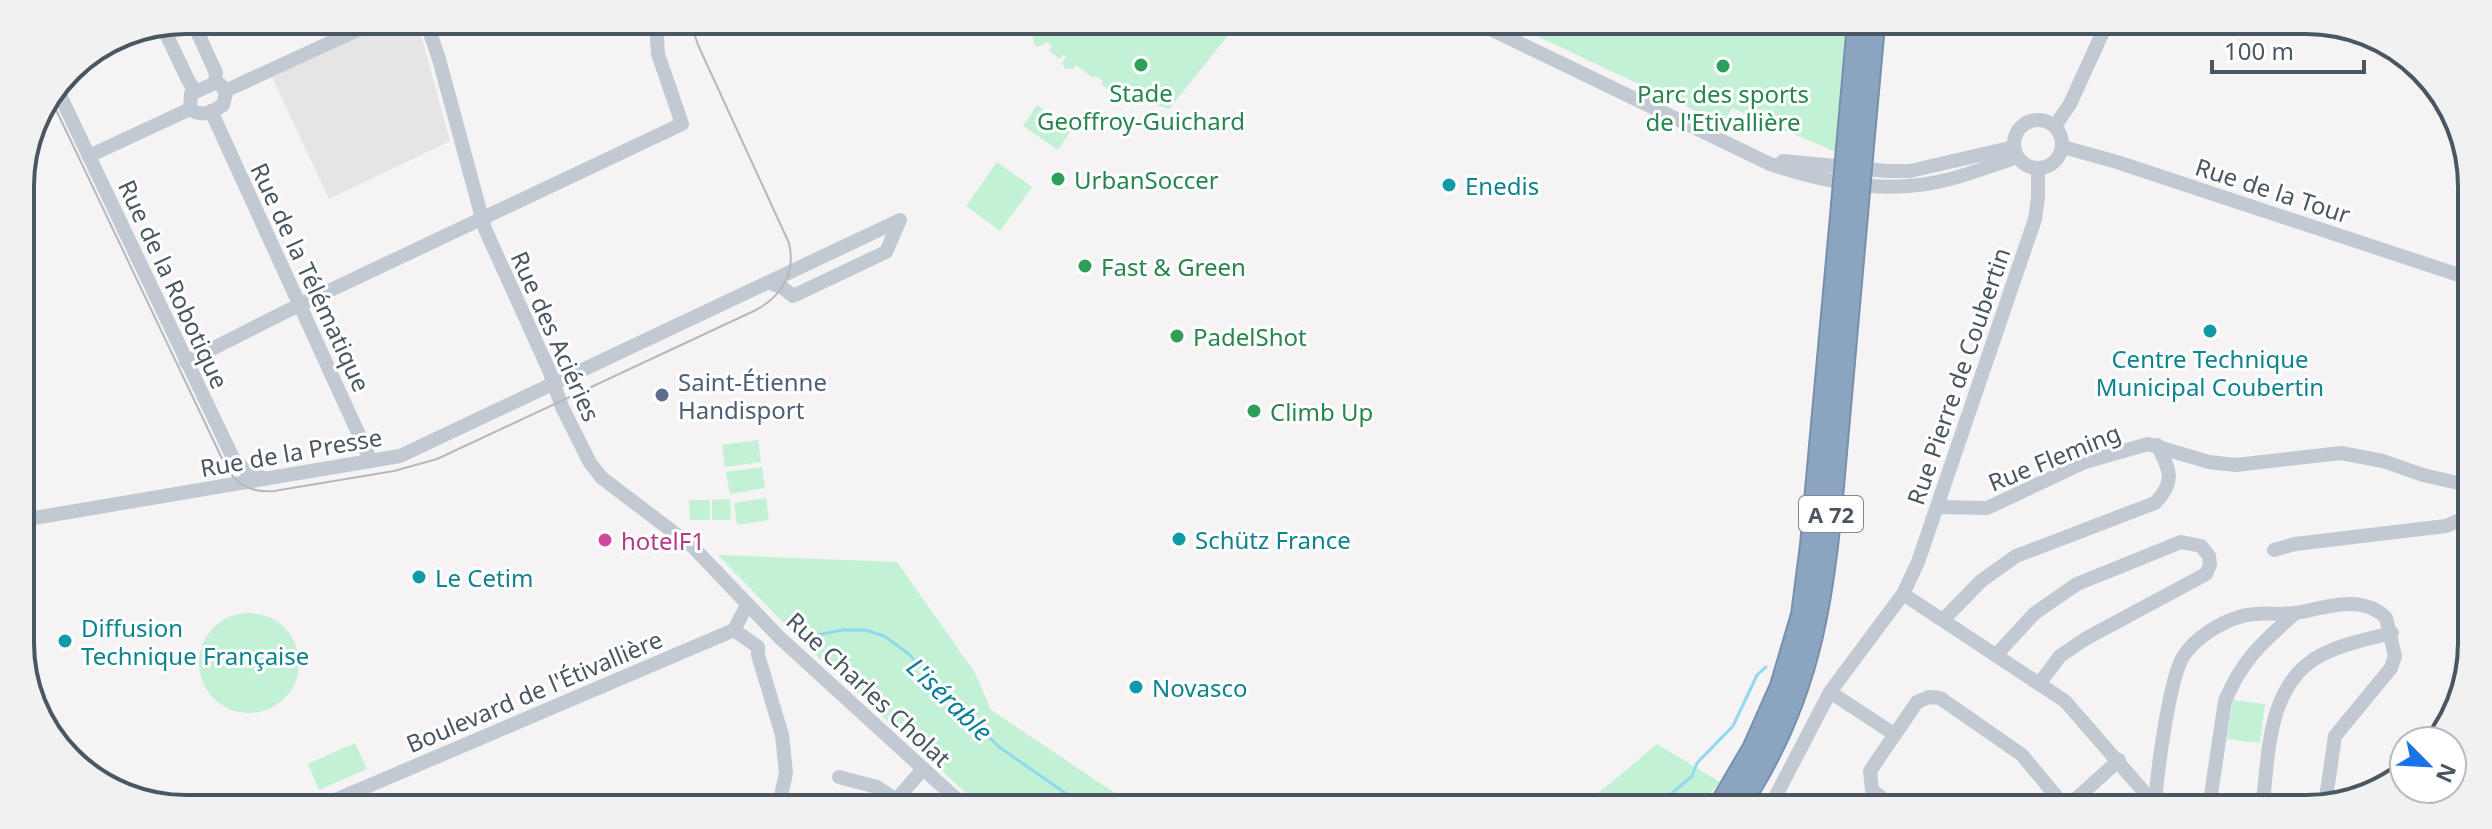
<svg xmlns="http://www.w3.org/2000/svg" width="2492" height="829" font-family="'Noto Sans',sans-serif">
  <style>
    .education { fill: #e6e4e5 }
    .green { fill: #c3f1d5 }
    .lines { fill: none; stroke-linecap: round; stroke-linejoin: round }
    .stream { stroke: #90daee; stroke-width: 3 }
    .highway-casing { stroke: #7690ad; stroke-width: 24 }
    .minor { stroke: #c1cad2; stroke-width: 14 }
    .highway { stroke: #8ba5c1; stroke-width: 20 }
    .tram { stroke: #b5b8bd; stroke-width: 2 }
    .highway-bridge-casing { stroke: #7690ad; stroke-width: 24; stroke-linecap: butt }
    .highway-bridge { stroke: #8ba5c1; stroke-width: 20 }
    .leisure-dot { fill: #2e9e5b; stroke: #fff; stroke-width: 3 }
    .culture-dot { fill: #0f9aa8; stroke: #fff; stroke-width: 3 }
    .service-dot { fill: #5c6f8a; stroke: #fff; stroke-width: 3 }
    .hotel-dot { fill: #d1479c; stroke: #fff; stroke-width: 3 }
    .labels { text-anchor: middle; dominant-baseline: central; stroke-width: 6; stroke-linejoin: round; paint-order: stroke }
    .shield { fill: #fff; stroke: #808990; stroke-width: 2 }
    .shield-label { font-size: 22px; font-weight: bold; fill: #4a5661 }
    .leisure-label { font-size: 24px; fill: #27864d; stroke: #fff; text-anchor: start }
    .culture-label { font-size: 24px; fill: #0d838f; stroke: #fff; text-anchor: start }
    .street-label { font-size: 24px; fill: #4a5661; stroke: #fff }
    .service-label { font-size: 24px; fill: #4e5e75; stroke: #fff; text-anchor: start }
    .hotel-label { font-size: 24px; fill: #b23c85; stroke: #fff; text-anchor: start }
    .water-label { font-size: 26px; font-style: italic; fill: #0c7c9b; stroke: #fff }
    .rim { fill: none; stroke: #4a5661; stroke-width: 4 }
  </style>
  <rect width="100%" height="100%" fill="#f5f3f3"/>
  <path class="education" d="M392,21h25l33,120 -121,58 -57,-122z"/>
  <g class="green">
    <path d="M1014,22l224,1 -69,86 -58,-18 -10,-7 2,-3 -8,-5 -2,2 -17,-13 -4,4h-7l-3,-6 4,-6 -3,-2 -3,4 -11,-8 3,-5 -6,-4 -5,4h-6l-2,-9z"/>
    <path d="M1511,24h337l-12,128 -104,-44 -5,10 -10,3z"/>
    <path d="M1037,105l35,24 -14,21 -35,-24z"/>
    <path d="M997,162l35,25 -32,44 -34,-25z"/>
    <path d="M758,440l3,22 -36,5 -3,-22z"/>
    <path d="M762,467l3,21 -35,6 -4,-22z"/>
    <path d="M766,498l3,22 -32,5 -3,-22z"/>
    <path d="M730,499l1,21h-19v-20z"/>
    <path d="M689,500h21v20h-20z"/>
    <path d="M718,555l179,7 78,111 16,37 143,96 -155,-1 -173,-159z"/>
    <circle cx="249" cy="663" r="50"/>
    <path d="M2233,700l32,4 -5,39 -33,-4z"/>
    <path d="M355,743l12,26 -48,21 -11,-26z"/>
    <path d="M1657,744l63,38 -22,25h-116z"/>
  </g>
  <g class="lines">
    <g class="stream">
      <path d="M805,642l7,-6 31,-6h22l19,6 25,18 23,27 67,66 85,59"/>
      <path d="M1656,807l36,-31 5,-13 36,-37 24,-51 9,-8"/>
    </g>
    <defs>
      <g id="highway">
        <path d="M1847,148l11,-124"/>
        <path d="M1862,157l12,-132"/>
        <path d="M1719,807l34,-58 28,-63 21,-71 9,-70 31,-340"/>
        <path d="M1738,807c80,-119 87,-228 99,-366 7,-80 14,-159 21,-238"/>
      </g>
    </defs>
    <use href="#highway" class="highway-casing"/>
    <g class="minor">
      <path d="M192,20l24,53 -1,10"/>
      <path d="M426,21l13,38 46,170 64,141 13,37 28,56 12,15 91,69 86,90 184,168"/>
      <path d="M1478,23l292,141c57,19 117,31 176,16 25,-6 47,-15 71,-23"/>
      <path d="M162,25l26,55 7,11"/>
      <path d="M215,83l6,2 5,8 -3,12c-11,7 -21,13 -33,4l1,-15z"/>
      <path d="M56,87l177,371 16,16 15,4"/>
      <path d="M225,91l152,-70"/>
      <path d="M211,111l160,350"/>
      <circle cx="2038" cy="144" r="24"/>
      <path d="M2055,126l15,-22 36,-79"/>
      <path d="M2063,147l54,15 351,116"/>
      <path d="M89,156l101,-47"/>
      <path d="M1783,161l104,10h23l104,-24"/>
      <path d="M770,283l13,5 10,8 93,-44 14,-32 -2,1"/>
      <path d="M186,362l113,-57 383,-181 -24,-70 -2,-33"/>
      <path d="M1937,507l50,1 98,-46 63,-18 61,18 27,3 105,-12 42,8 40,14 44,10"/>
      <path d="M22,520l378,-64 498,-235"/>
      <path d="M2274,550l21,-6 151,-18 21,-9"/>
      <path d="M1903,594l162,107 93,107"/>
      <path d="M1943,620l38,-39 35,-25 139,-53c21,-22 15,-33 2,-58"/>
      <path d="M734,630l24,17"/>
      <path d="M758,647v8l24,80 4,38 -7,32"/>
      <path d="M1996,655l39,-42 42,-29 104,-42 20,4 8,10 1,9 -4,9 -121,65 -25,17 -21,28"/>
      <path d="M1830,692l64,42"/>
      <path d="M839,777l38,10 19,13"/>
      <path d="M326,804l408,-174 13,-25"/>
      <path d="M898,805l-2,-5 27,-31"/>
      <path d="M2155,805c2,-31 14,-127 29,-150 12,-17 35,-32 55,-38 21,-7 45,0 67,-6 27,-6 59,-15 80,7l9,38 -4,12 -56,68 -10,69"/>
      <path d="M1770,807l60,-115 73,-98 15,-32 117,-343 3,-21v-29"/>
      <path d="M1894,808l-22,-18 -2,-19 47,-69 12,-5 11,1 82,57 44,53"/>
      <path d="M2066,808l53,-48"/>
      <path d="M2209,808l16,-107c17,-41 36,-57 68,-86"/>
      <path d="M2262,809c7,-52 4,-120 54,-151 22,-13 51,-19 76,-25"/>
    </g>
    <use href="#highway" class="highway"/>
    <path class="tram" d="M50,97l177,372c12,17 26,24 47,22l120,-20 43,-12 319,-149c26,-14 40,-38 33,-67l-91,-198 -8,-24"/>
    <defs>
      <g id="highway-bridge">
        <path d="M1858,203l4,-46"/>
        <path d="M1842,205l5,-57"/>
      </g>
    </defs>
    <use href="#highway-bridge" class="highway-bridge-casing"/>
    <use href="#highway-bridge" class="highway-bridge"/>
  </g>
  <g class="leisure-dot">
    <circle cx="1141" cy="65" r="8"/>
    <circle cx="1723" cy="66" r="8"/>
    <circle cx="1058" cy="179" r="8"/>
    <circle cx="1085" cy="266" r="8"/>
    <circle cx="1177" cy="336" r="8"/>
    <circle cx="1254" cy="411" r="8"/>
  </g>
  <g class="culture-dot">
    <circle cx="1449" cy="185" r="8"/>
    <circle cx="2210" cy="331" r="8"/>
    <circle cx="1179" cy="539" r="8"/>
    <circle cx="419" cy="577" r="8"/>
    <circle cx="65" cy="641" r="8"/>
    <circle cx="1136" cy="687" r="8"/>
  </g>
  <circle class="service-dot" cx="662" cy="395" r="8"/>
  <circle class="hotel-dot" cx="605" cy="540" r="8"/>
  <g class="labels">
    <rect class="shield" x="1799" y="496" width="64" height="36" rx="6"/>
    <g class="shield-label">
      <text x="1831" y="514">A 72</text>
    </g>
    <g class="leisure-label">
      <text x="1141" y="92" text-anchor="middle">Stade<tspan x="1141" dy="28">Geoffroy-Guichard</tspan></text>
      <text x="1723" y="93" text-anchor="middle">Parc des sports<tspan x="1723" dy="28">de l'Etivallière</tspan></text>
      <text x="1074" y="179">UrbanSoccer</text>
      <text x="1101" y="266">Fast &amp; Green</text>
      <text x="1193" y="336">PadelShot</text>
      <text x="1270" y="411">Climb Up</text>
    </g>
    <g class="culture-label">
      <text x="1465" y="185">Enedis</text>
      <text x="2210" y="358" text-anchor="middle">Centre Technique<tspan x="2210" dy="28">Municipal Coubertin</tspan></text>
      <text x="1195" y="539">Schütz France</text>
      <text x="435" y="577">Le Cetim</text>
      <text x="81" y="627">Diffusion<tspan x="81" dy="28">Technique Française</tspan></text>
      <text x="1152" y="687">Novasco</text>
    </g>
    <g class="street-label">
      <text transform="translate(2273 190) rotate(18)">Rue de la Tour</text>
      <text transform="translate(311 277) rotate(65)">Rue de la Télématique</text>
      <text transform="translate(174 284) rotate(65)">Rue de la Robotique</text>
      <text transform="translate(556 336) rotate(66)">Rue des Aciéries</text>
      <text transform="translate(1958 376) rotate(-71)">Rue Pierre de Coubertin</text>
      <text transform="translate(291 452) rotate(-10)">Rue de la Presse</text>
      <text transform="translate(2054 457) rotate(-22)">Rue Fleming</text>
      <text transform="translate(869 689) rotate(43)">Rue Charles Cholat</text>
      <text transform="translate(534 691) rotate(-23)">Boulevard de l'Étivallière</text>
    </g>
    <g class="service-label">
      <text x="678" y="381">Saint-Étienne<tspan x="678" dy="28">Handisport</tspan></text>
    </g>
    <g class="hotel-label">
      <text x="621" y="540">hotelF1</text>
    </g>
    <g class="water-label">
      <text transform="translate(950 699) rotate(44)">L'isérable</text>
    </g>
  </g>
  <path d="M0 0H2492V829H0ZM186 34H2306A152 152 0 0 1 2458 186V643A152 152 0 0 1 2306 795H186A152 152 0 0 1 34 643V186A152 152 0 0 1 186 34Z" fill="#f1f1f2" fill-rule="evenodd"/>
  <path class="rim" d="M186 34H2306A152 152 0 0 1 2458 186V643A152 152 0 0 1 2306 795H186A152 152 0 0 1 34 643V186A152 152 0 0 1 186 34Z"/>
  <g transform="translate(2428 765) rotate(114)"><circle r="38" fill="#ffffff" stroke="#b7bbc0" stroke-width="2"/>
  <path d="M0-6L14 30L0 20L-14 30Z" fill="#1a73e8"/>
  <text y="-12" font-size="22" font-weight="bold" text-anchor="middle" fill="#4a5661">N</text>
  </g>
  <path d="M2212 60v12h152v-12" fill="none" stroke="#4a5661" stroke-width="4"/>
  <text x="2224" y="60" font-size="24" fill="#4a5661" stroke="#ffffff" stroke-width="6" paint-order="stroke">100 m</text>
</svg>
